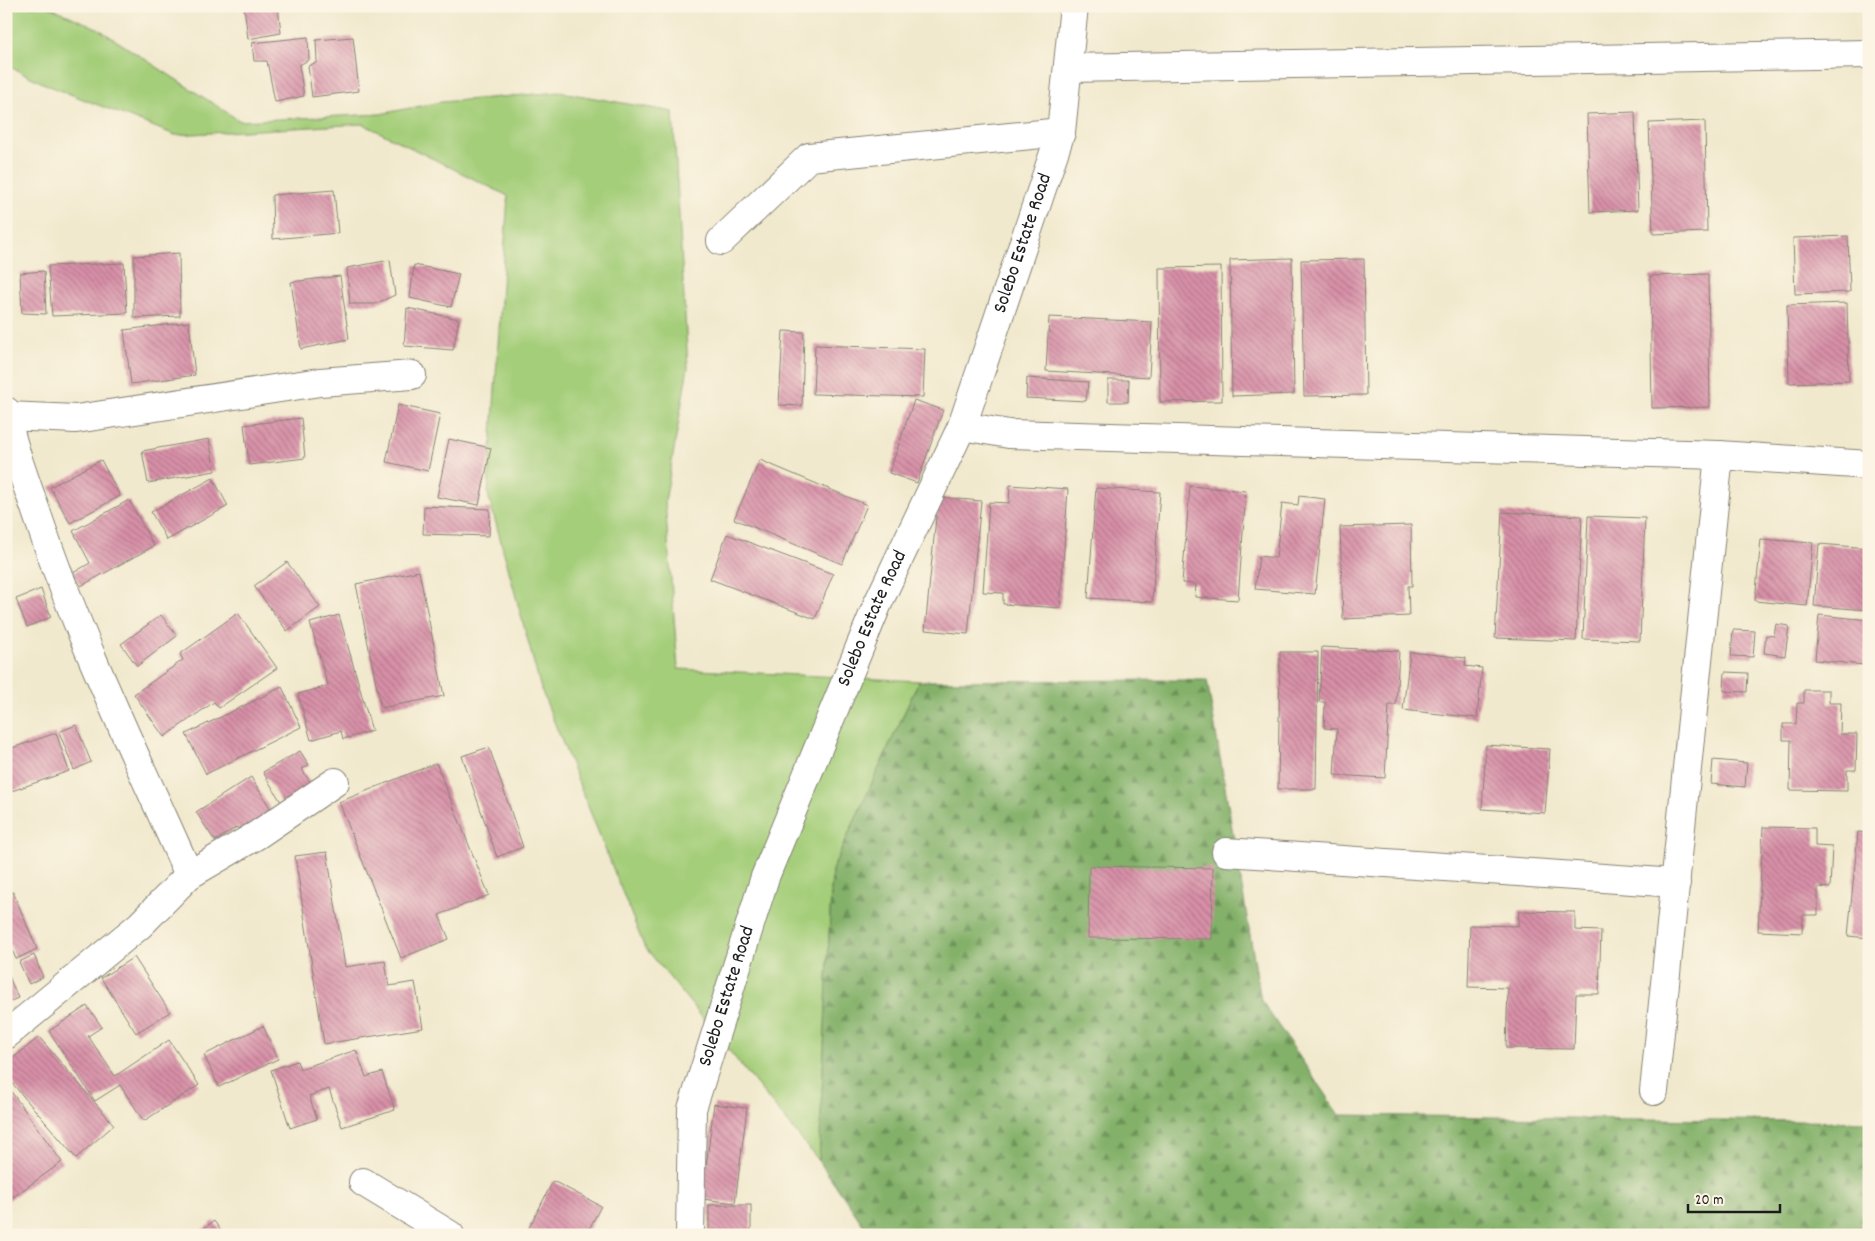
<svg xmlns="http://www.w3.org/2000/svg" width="1875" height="1241" font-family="Dekko,sans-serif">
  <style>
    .grass { fill: #a4ce79; stroke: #60754a }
    .forest { fill: url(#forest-firs); stroke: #506642 }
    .building { fill: url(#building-back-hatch) }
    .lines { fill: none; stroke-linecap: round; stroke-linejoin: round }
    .minor-casing { stroke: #868274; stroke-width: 30 }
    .tertiary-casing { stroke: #868274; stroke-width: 30 }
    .minor { stroke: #fff; stroke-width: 28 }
    .tertiary { stroke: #fff; stroke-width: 28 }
    .labels { text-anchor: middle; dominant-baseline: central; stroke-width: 4; stroke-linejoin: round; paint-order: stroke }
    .street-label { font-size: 20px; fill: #1c1c1c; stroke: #fcf5e5 }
  </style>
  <defs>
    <pattern id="forest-firs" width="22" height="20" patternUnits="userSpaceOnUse" patternTransform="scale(1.25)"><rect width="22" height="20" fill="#83b169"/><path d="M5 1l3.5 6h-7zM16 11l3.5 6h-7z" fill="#6a8f56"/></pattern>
    <pattern id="building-back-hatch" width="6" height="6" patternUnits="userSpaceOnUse" patternTransform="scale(1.25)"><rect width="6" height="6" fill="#d890a8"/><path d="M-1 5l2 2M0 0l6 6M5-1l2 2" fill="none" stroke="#ae7588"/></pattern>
  </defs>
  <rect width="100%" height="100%" fill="#fcf5e5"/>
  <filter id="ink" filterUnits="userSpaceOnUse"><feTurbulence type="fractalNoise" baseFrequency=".02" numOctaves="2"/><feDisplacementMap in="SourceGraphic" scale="10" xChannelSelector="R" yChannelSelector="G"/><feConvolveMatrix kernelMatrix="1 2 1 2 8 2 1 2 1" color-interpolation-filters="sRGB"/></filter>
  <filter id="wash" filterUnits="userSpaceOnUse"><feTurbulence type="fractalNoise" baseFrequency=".0096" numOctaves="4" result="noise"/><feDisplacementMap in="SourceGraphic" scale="20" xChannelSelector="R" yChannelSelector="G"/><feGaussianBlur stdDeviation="1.12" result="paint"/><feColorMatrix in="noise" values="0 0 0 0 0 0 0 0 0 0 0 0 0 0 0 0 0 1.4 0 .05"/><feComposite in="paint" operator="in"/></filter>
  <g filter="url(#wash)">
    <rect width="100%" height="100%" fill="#f1e9cd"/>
    <path class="grass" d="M6,6h41l50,22 143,93 140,-7 61,-12 120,-10 112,20 15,255 -23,135 13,167 241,12 -87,189 -13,291 -175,-215 -103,-257 -53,-195 20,-298 -145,-72 -188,11 -128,-50 -41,-20z"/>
    <path class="forest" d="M1207,680l54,320 78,115 530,7v113h-999l-51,-74 13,-291 87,-189z"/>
    <g id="blocks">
      <g class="building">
        <path d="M183,6h19v2l-19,1z"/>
        <path d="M244,6h34l3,27 -33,6z"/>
        <path d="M308,37l1,23 -10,5 5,31 -29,6 -8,-41h-13l-2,-18z"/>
        <path d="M353,37l6,54 -47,6 -4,-31 9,-4 -1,-22z"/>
        <path d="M1635,112l3,98 -48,2 -3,-98z"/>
        <path d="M1705,121l2,111 -54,2 -4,-111z"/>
        <path d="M334,190l4,43 -65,6 -1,-44z"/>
        <path d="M1848,236l2,56 -55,2 -2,-56z"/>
        <path d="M179,253l1,63 -46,2v-62z"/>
        <path d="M1292,258l2,136 -62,2 -2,-136z"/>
        <path d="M1364,259l2,136 -62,1 -3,-136z"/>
        <path d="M390,260l5,35 -20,9h-25l-3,-36z"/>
        <path d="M124,263l3,50 -75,3 -4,-50z"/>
        <path d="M414,265l45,9 -8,33 -41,-9z"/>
        <path d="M1221,267l1,134 -62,1 -1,-134z"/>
        <path d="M44,271l2,43 -24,-1 -2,-40z"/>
        <path d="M1708,274l2,133 -58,1 -2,-132z"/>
        <path d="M340,276l9,63 -48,10 -10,-67z"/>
        <path d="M1847,303l2,78 -60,2 -2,-78z"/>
        <path d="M407,308l52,11 -6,31 -49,-4z"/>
        <path d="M1049,317l103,5 -3,55 -103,-6z"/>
        <path d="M189,322l6,53 -64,9 -7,-54z"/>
        <path d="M783,331l21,1 -2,74 -23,-1z"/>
        <path d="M815,345l110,4 -2,48 -110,-3z"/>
        <path d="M1027,378l61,4 -2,19 -60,-3z"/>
        <path d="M1108,380h21l-1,22h-20z"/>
        <path d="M914,400l29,10 -26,73 -28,-10z"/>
        <path d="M398,405l42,9 -12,57 -42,-9z"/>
        <path d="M301,418l4,40 -56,7 -5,-40z"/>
        <path d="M209,439l6,32 -67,12 -6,-32z"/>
        <path d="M449,439l42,9 -12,57 -42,-8z"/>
        <path d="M101,460l19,36 -50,27 -20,-36z"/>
        <path d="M760,460l107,45 -25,59 -108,-45z"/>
        <path d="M213,478l15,28 -61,34 -16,-28z"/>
        <path d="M1010,485l58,4 -8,119 -57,-4v-11l-20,-1 6,-90 20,1z"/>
        <path d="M1190,486l56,5 -8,109 -43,-3 1,-13 -14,-1z"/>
        <path d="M1096,488l64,4 -8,110 -64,-4z"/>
        <path d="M1299,496l26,3 -10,95 -60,-5 4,-33 17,2 6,-55 16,2z"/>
        <path d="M938,497l43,4 -13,133 -43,-4z"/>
        <path d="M129,500l25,46 -73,40 -8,-13 17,-10 -17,-32z"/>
        <path d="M424,506l66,3 -1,27 -66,-2z"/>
        <path d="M1502,512l80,4 -6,125 -81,-3z"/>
        <path d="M1588,516l57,2 -5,123 -57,-2z"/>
        <path d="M1411,525l1,61h-4l1,30 -66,3 -3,-92z"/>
        <path d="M727,534l106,40 -18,45 -105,-40z"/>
        <path d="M1761,539l52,4 -6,63 -52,-5z"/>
        <path d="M1819,544l50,4v62l-55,-4z"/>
        <path d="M287,562l33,45 -33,24 -33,-45z"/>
        <path d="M419,571l25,125 -63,12 -25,-124z"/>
        <path d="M41,589l10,28 -24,10 -11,-28z"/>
        <path d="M238,613l39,55 -58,40 -5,-6 -50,35 -30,-43 49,-34 -3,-6z"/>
        <path d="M161,615l16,21 -40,30 -16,-22z"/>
        <path d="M339,615l33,116 -29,8 -2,-8 -30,9 -13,-46 30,-8 -18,-63z"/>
        <path d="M1819,615l50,5 -5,45 -49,-5z"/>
        <path d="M1776,624l13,2 -4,30 -21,-3 2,-18 8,1z"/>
        <path d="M1733,630l22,1 -2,26 -22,-1z"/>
        <path d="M1322,647l77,4 -3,54h-7l-4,73 -51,-3 3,-46 -13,-1 1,-26h-6z"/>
        <path d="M1280,652h38l-2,137h-38z"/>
        <path d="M1410,652l56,6 -1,8 17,2 -5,50 -74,-8z"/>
        <path d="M1725,672l23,1 -1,19 -23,-1z"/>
        <path d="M282,687l19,40 -95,47 -20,-40z"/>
        <path d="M1804,690h25v13h12l-1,31h17l-1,36h-9v21l-57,-1 1,-50h-8v-16h13l1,-21h7z"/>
        <path d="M76,725l15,37 -17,8 -15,-38z"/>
        <path d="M56,733l13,38 -63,22v-43z"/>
        <path d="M1486,745l64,4 -5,64 -63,-4z"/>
        <path d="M489,747l34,100 -26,10 -35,-101z"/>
        <path d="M300,751l9,14 -7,4 12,20 -30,18 -21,-35z"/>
        <path d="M1713,760l34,3 -2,24 -34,-3z"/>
        <path d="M436,763l53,132 -50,20 10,24 -48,19 -62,-156z"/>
        <path d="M251,777l22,36 -32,20 -4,-6 -22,14 -19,-29z"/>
        <path d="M1763,827l52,1v18l17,1 -2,41 -12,-1v28h-15l-1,18 -44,-2z"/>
        <path d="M1858,832l11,1v105l-21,-2z"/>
        <path d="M327,852l18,115 40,-6 4,25 26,-4 8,46 -99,16 -29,-188z"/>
        <path d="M1089,866l124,2 -1,71 -124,-1z"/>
        <path d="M13,892l24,57 -21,10 -10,-23v-41z"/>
        <path d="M1519,911l56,1v18l26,1 -2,63h-23l-2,55 -68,-1 2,-60 -40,-1 2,-62 48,1z"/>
        <path d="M34,955l9,22 -14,7 -10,-22z"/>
        <path d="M134,957l36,55 -34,21 -35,-55z"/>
        <path d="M8,974l10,24 -12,5v-28z"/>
        <path d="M87,1006l15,21 -14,9 27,40 54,-36 30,45 -55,36 -24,-36 -25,16 -46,-70z"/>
        <path d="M263,1026l15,33 -59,28 -15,-32z"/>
        <path d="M39,1037l75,88 -38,33 -70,-82v-12z"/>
        <path d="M356,1050l10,27 16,-5 13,38 -53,17 -13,-38 -20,7 8,23 -27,9 -19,-58 26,-9 3,8z"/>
        <path d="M10,1090l52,72 -56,40v-109z"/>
        <path d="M714,1104l33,4 -12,95 -33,-4z"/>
        <path d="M553,1181l48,25 -15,29h-49l-9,-5z"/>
        <rect x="709" y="1205" width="42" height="30"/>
        <path d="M214,1221l10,14h-29z"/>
      </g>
    </g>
  </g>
  <g filter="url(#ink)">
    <use href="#blocks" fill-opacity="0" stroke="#868274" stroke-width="1"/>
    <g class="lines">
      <defs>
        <g id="minor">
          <path d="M1068,68l801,-14"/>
          <path d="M721,241l88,-84 252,-25"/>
          <path d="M6,411c5,34 22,76 33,109 41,121 98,238 150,355"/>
          <path d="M7,416l69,3 244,-37 92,-7"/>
          <path d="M962,426l47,8 710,21 150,10"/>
          <path d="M1226,852l450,31"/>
          <path d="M6,1035l134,-110 49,-50 68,-40 78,-53"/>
          <path d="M1654,1091l65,-636"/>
          <path d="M363,1182l87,53"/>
        </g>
        <g id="tertiary">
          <path id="s1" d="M690,1235l2,-126 73,-232 113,-274 84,-177 99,-294 13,-126"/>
        </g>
      </defs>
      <use href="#minor" class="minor-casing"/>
      <use href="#tertiary" class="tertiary-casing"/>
      <use href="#minor" class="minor"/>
      <use href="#tertiary" class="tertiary"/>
    </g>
  </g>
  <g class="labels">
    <g class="street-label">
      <text stroke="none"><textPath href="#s1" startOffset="1054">Solebo Estate Road</textPath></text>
      <text stroke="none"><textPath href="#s1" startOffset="649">Solebo Estate Road</textPath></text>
      <text stroke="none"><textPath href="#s1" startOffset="244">Solebo Estate Road</textPath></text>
    </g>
  </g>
  <rect width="1875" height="1241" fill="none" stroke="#fcf5e5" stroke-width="25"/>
  <path d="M1688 1204v8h92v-8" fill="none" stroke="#1c1c1c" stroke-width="2.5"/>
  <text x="1695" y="1204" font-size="15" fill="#1c1c1c" stroke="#fcf5e5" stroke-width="4" paint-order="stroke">20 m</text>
</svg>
